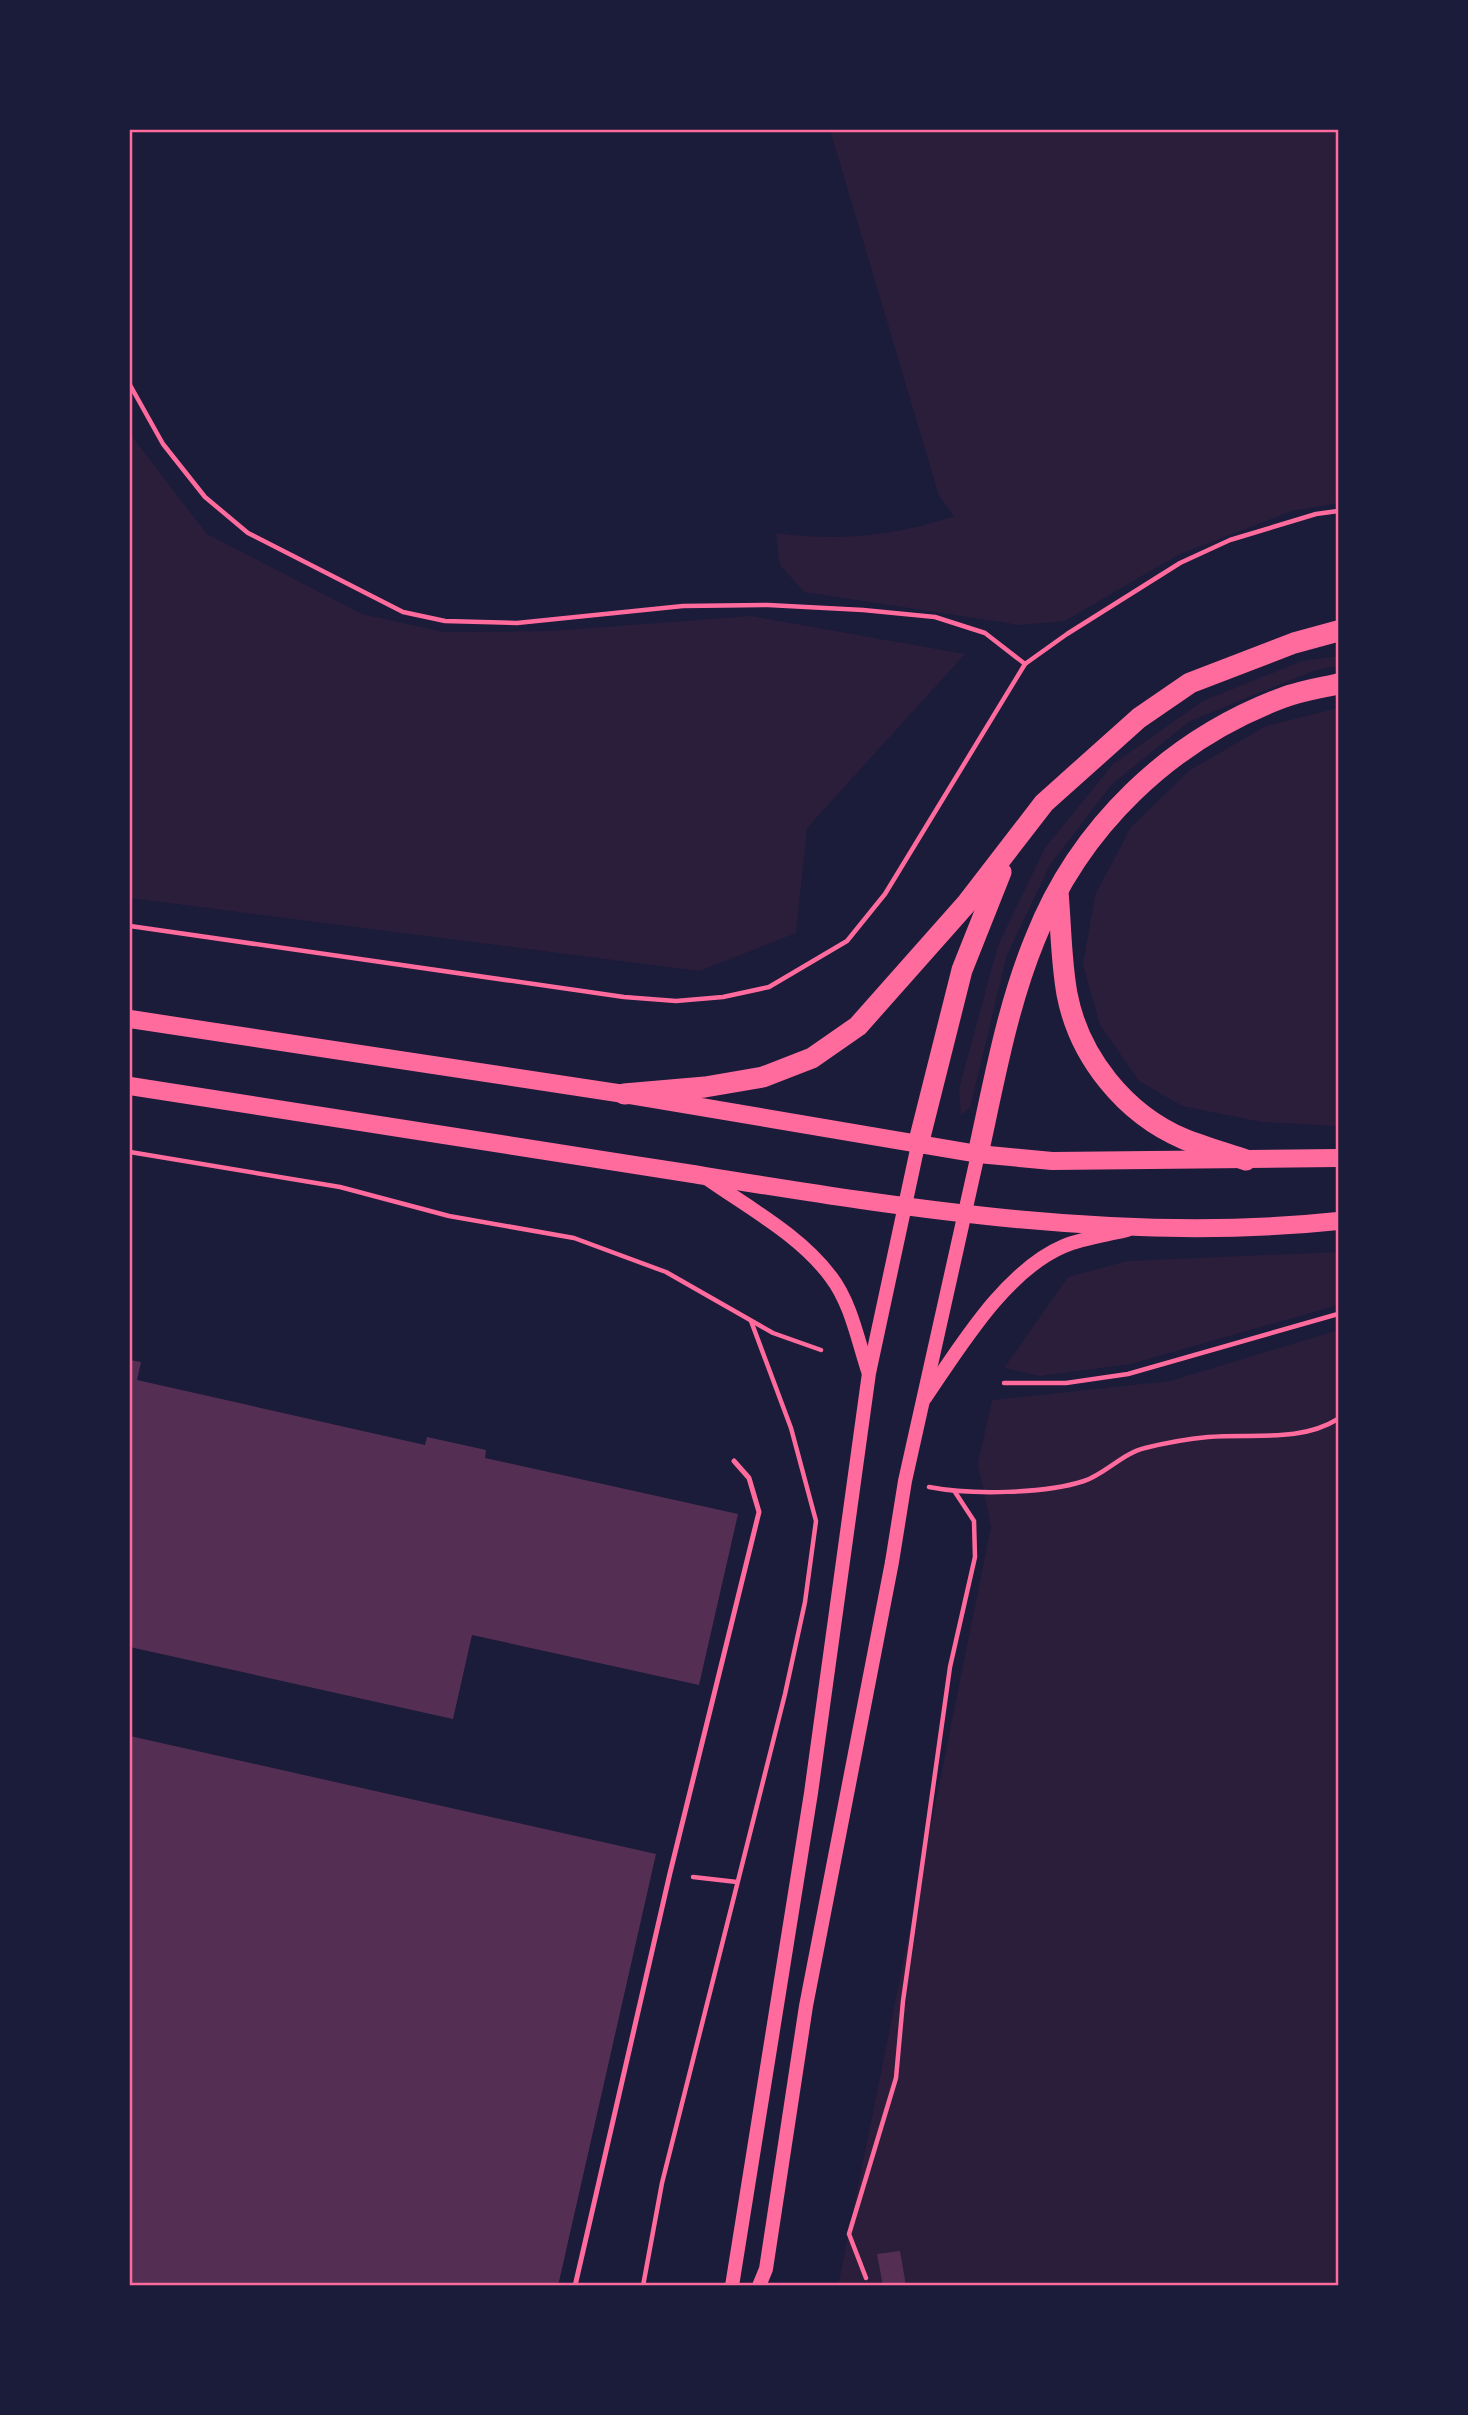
<svg xmlns="http://www.w3.org/2000/svg" width="1468" height="2415" font-family="'Sofia Sans Condensed',sans-serif">
  <style>
    .green { fill: #2a1e3b }
    .building { fill: #542f53 }
    .lines { fill: none; stroke-linecap: round; stroke-linejoin: round }
    .path { stroke: #ff6b9d; stroke-width: 4.5 }
    .service { stroke: #ff6b9d; stroke-width: 5 }
    .secondary { stroke: #ff6b9d; stroke-width: 14 }
    .primary { stroke: #ff6b9d; stroke-width: 18 }
    .motorway { stroke: #ff6b9d; stroke-width: 21 }
    .neatline { fill: none; stroke: #ff6b9d; stroke-width: 2.5 }
  </style>
  <rect width="100%" height="100%" fill="#1b1b3a"/>
  <g class="green">
    <path d="M830,130h508v373l-46,8 -114,44 -113,66 -45,4 -216,-33 -24,-27 -4,-32c60,9 120,3 178,-17l-15,-20z"/>
    <path d="M130,434l77,100 155,80 82,18 107,-1 200,-15 214,38 -158,174 -11,105 -96,38 -570,-73z"/>
    <path d="M1338,656v10l-22,4 -126,51 -78,63 -62,81 -43,90 -37,153 -9,7 -2,-26 39,-144 47,-97 68,-84 90,-63 99,-40z"/>
    <path d="M1338,708v418l-77,-4 -79,-16 -43,-25 -39,-56 -17,-60 12,-70 36,-68 59,-57 76,-44z"/>
    <path d="M1338,1252v53l-207,59 -91,12 -36,-8 64,-91 59,-16z"/>
    <path d="M1338,1330v955l-500,1 153,-759 -13,-63 14,-64 178,-19z"/>
  </g>
  <g class="building">
    <path d="M130,1360l11,2 -4,18 288,65 2,-8 59,13 -1,8 253,56 -39,171 -227,-50 -19,84 -323,-72z"/>
    <path d="M130,1736l526,118 -98,432h-428z"/>
    <path d="M900,2251l6,35h-23l-6,-32z"/>
  </g>
  <g class="lines">
    <g class="path">
      <path d="M130,385l33,59 42,53 43,36 155,79 42,9 72,2 166,-17 85,-1 95,5 72,7 50,16 40,31"/>
      <path d="M130,926l494,71 52,4 47,-4 46,-10 78,-46 38,-47 140,-230 42,-30 113,-71 50,-23 86,-26 22,-3"/>
      <path d="M130,1152l210,35 109,29 125,22 92,34 107,61 48,17"/>
      <path d="M1004,1383h62l62,-9 210,-60"/>
      <path d="M929,1487c41,8 115,7 155,-6 21,-7 39,-28 61,-33 20,-5 42,-9 63,-11 44,-4 91,6 130,-18"/>
      <path d="M693,1877l44,5"/>
      <path d="M866,2278l-17,-44 47,-156 7,-77 47,-334 25,-110 -1,-36 -19,-29"/>
      <path d="M643,2286l19,-103 123,-489 20,-92 11,-81 -25,-93 -40,-107"/>
    </g>
    <path class="service" d="M575,2286l95,-413 89,-361 -10,-34 -15,-17"/>
    <g class="secondary">
      <path d="M705,1177c42,30 95,58 126,100 20,26 27,64 37,94"/>
      <path d="M925,1398c35,-51 80,-127 139,-152 19,-8 43,-11 63,-16"/>
      <path d="M732,2286l79,-493 58,-420 49,-228"/>
      <path d="M759,2286l7,-17 40,-263 86,-444 13,-81 73,-327"/>
    </g>
    <g class="primary">
      <path d="M130,1019l494,75 354,60 74,7 286,-3"/>
      <path d="M130,1086c187,29 375,59 563,88 212,34 430,70 645,47"/>
    </g>
    <g class="motorway">
      <path d="M1058,892c3,34 3,69 9,102 12,63 58,120 117,145 20,8 41,14 62,21"/>
      <path d="M624,1094l81,-7 58,-10 49,-19 46,-32 109,-123 77,-100 95,-85 51,-35 104,-40 44,-12"/>
      <path d="M918,1145l44,-175 39,-98"/>
      <path d="M978,1154c16,-72 29,-147 57,-215 44,-112 135,-199 247,-241 18,-7 38,-10 56,-14"/>
    </g>
  </g>
  <rect width="1468" height="2415" fill="none" stroke="#1b1b3a" stroke-width="262"/>
  <rect x="131" y="131" width="1206" height="2153" class="neatline"/>
</svg>
